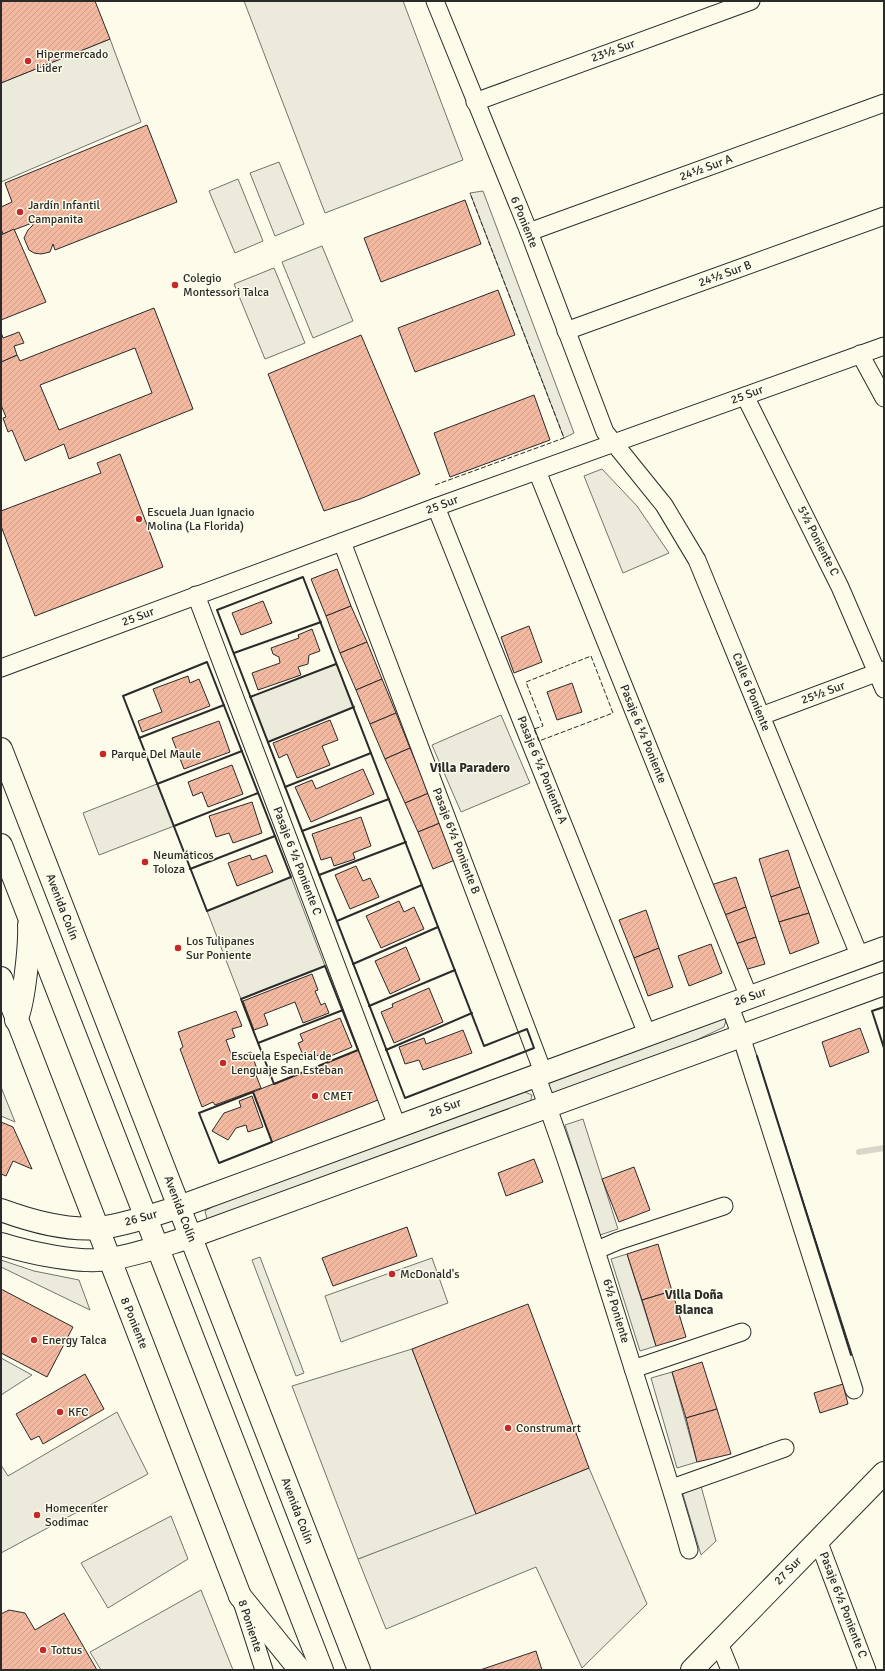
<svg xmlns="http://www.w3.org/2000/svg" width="885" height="1671" font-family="Signika,sans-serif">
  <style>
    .green { fill: #ecebdb; stroke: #74746e }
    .parking { fill: #eceadb; stroke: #74746e }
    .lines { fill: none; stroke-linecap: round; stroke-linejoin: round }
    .stream { stroke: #d8d7c9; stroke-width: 6 }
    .building { fill: url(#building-hatch); stroke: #2b2b2b; fill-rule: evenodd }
    .minor-casing { stroke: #2b2b2b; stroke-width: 19 }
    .tertiary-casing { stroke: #2b2b2b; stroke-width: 24 }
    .primary-casing { stroke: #2b2b2b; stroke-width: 24 }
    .minor { stroke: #fdfbea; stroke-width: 17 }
    .tertiary { stroke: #fdfbea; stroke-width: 22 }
    .primary { stroke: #fdfbea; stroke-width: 22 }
    .fence { stroke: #2b2b2b; stroke-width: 1; stroke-dasharray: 5 2; stroke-linecap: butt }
    .wall { stroke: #2b2b2b; stroke-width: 2 }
    .poi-dot { fill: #c62828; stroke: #fdfbea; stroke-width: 1.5 }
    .labels { text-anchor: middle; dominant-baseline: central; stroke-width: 3; stroke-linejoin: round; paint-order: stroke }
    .street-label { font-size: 12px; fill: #2b2b2b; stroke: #fdfbea }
    .poi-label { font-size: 12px; fill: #2b2b2b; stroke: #fdfbea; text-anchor: start }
    .neighbourhood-label { font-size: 13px; font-weight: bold; fill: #2b2b2b; stroke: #fdfbea }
  </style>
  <defs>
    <pattern id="building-hatch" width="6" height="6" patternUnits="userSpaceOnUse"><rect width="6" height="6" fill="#f2b8a0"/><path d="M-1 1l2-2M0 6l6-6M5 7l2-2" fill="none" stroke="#d09e8a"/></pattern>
  </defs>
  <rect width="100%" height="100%" fill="#fdfbea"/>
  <g class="green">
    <path d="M244,1h159l60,159 -138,53z"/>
    <path d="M279,162l25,62 -29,12 -25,-63z"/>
    <path d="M238,179l25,62 -28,12 -26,-62z"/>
    <path d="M483,191l91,242 -10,5 -94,-245z"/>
    <path d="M322,246l31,75 -40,17 -31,-76z"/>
    <path d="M274,268l31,75 -40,16 -31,-75z"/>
    <path d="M602,469l35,37 32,47 -46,20 -39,-97z"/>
    <path d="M336,664l18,43 -86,35 -18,-45z"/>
    <path d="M501,715l29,68 -69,29 -29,-67z"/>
    <path d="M157,784l17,42 -75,29 -16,-42z"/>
    <path d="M291,877l34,89 -84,33 -34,-88z"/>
    <path d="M727,1017l-3,10 -61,29 -107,39 -9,-7 2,-11z"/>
    <path d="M525,1092l7,3 -2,9 -318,117 -5,-2 -2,-8 14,-8z"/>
    <path d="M583,1119l35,110 -18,6 -35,-110z"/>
    <path d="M627,1254l29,92 -16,5 -29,-92z"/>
    <path d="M260,1257l44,116 -8,3 -44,-116z"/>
    <path d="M1,1260l33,11 45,9 11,30 -89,-43z"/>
    <path d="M672,1372l25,90 -20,6 -26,-90z"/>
    <path d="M589,1468l58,136 -65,64 -46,-101 -150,62 -28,-70z"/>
    <path d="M701,1486l15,55 -15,14 -19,-64z"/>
    <path d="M171,1516l17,43 -80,49 -27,-45z"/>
    <path d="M201,1590l32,80h-132l-11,-18z"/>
  </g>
  <g class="parking">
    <path d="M110,39l31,83 -140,60v-99z"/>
    <path d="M1,1087l14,35 -14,-6z"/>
    <path d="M432,1258l16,45 -107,39 -16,-46z"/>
    <path d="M412,1349l64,165 -118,45 -66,-173z"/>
    <path d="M1,1358l31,17 -31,20z"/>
    <path d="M117,1412l31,62 -147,79v-88l7,11z"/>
  </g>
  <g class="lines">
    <path class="stream" d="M859,1152l25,-4"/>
  </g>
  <g class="building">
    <path d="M1,1h94l15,38 -109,44z"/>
    <path d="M147,125l30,77 -122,48 -2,-6 -3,8 -9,2 -7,-1 -5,-3 -5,-12 4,-8 5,-5 -1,-2 -29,11 -2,-5v-22l11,-5 -7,-19z"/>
    <path d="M465,200l16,44 -100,38 -17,-44z"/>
    <path d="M14,229l32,73 -45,18v-85z"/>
    <path d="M498,290l17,45 -100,37 -17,-44z"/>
    <path d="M154,308l39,101 -124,50 -5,-15 -39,17 -13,-31 -4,2 -5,-14 3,-1 -5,-12v-43l16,-7 3,6zM135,348l17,45 -93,37 -19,-45z"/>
    <path d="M1,332l2,6 16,-6 5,11 -10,3 3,9 -16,7z"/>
    <path d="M361,335l59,139 -60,25 -36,12 -56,-137z"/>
    <path d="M534,395l16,45 -100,37 -16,-44z"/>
    <path d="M120,454l43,113 -128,49 -34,-90v-15l100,-38 -4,-10z"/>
    <path d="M337,569l14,37 -25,10 -15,-37z"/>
    <path d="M263,601l9,22 -31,12 -9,-22z"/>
    <path d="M351,606l16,36 -27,11 -14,-37z"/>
    <path d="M529,626l13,36 -28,11 -13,-36z"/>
    <path d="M312,629l8,22 -11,4 -1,9 -10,3 3,8 -43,15 -6,-17 28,-10 -1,-6 -6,-3 -2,-6 28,-10 -1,-3z"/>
    <path d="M367,642l15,37 -26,11 -16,-37z"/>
    <path d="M188,676l2,7 9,-4 11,27 -68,26 -4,-11 24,-9 -9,-23z"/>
    <path d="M382,679l14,34 -26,11 -14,-34z"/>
    <path d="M572,683l10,29 -25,8 -10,-28z"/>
    <path d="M396,713l14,35 -25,11 -15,-35z"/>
    <path d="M330,720l8,20 -16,6 8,19 -33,13 -10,-24 -8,4 -6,-15z"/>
    <path d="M219,721l11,31 -46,17 -12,-31z"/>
    <path d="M410,748l19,45 -24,10 -20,-44z"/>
    <path d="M232,765l11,29 -35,13 -6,-15 -9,4 -5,-14z"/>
    <path d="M363,769l11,25 -63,28 -16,-35 17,-7 4,9z"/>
    <path d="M429,793l11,30 -22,9 -13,-29z"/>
    <path d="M252,802l10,31 -29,10 -4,-10 -13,4 -7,-21z"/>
    <path d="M361,817l10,29 -18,7 2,6 -21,7 -3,-9 -10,3 -9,-26z"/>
    <path d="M440,823l15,37 -22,9 -15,-37z"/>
    <path d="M788,850l12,37 -29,10 -12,-38z"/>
    <path d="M250,855l2,5 14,-5 7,17 -36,14 -9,-23z"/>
    <path d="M356,866l7,15 7,-3 9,19 -29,12 -15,-34z"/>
    <path d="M736,877l10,30 -24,9 -11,-31z"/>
    <path d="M800,887l9,26 -30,9 -8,-25z"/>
    <path d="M399,901l5,11 10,-5 10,22 -43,19 -15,-32z"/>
    <path d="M746,907l10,30 -23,8 -11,-29z"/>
    <path d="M646,910l13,38 -25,10 -15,-38z"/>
    <path d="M809,913l10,30 -29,11 -11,-32z"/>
    <path d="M756,937l9,27 -24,7 -8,-26z"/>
    <path d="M711,944l11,29 -33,13 -11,-30z"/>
    <path d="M406,947l14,33 -30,14 -15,-33z"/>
    <path d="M659,948l14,39 -25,9 -14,-38z"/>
    <path d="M312,974l6,16 -3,1 6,14 4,-2 4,10 -26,10 -8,-21 -31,12 4,11 -14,5 -11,-29z"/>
    <path d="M429,988l14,34 -49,21 -13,-31 12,-5 -1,-3z"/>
    <path d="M236,1011l6,15 -10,3 3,8 -9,3 7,19 18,-7 6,17 -3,1 7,18 -46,17 -2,-3 -11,5 -22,-58 3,-2 -5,-15z"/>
    <path d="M340,1018l12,29 -26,11 -2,-5 -8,3 -1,-3 -11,5 -6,-15 5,-2 -3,-7z"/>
    <path d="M860,1028l9,24 -39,15 -8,-25z"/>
    <path d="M463,1030l9,23 -49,17 -4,-10 -14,4 -6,-17 25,-9 2,6z"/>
    <path d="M358,1050l20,50 -106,42 -19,-50z"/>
    <path d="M252,1096l11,31 -15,5 -2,-7 -10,3 -8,12 -16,-9 12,-18 17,-6 -2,-6z"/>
    <path d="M1,1122l12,5 19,42 -19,-8 -7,15 -5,-2z"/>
    <path d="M534,1159l9,23 -37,14 -8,-23z"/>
    <path d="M634,1167l16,43 -31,12 -17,-43z"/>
    <path d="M407,1227l10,29 -84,30 -11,-28z"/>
    <path d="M658,1244l14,47 -30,9 -15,-46z"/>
    <path d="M1,1289l72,38 -26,50 -46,-24z"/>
    <path d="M672,1291l14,46 -30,9 -14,-46z"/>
    <path d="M528,1304l61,164 -113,46 -64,-165z"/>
    <path d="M702,1362l15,47 -31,9 -14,-46z"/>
    <path d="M85,1374l19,35 -61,35 -4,-8 -8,4 -15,-26z"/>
    <path d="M843,1384l5,20 -28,9 -6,-20z"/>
    <path d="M717,1409l14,45 -34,8 -11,-44z"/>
    <path d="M9,1610l16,3 10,17 29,-17 33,57h-96v-56z"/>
    <path d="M536,1651l6,19h-62z"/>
  </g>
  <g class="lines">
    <defs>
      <g id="minor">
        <path d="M435,1l94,231 76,200 59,73 33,55 163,397"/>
        <path d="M475,102l276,-101"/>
        <path d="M529,232l355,-129"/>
        <path d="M566,331l318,-115"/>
        <path d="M860,354l24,44"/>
        <path d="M745,396l95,191 44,102"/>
        <path d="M537,471l212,526"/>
        <path d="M436,507l211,527"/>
        <path d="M342,542l201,530"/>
        <path d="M196,595l201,531"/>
        <path d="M1,668l435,-161 448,-161"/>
        <path d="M761,716l123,-46"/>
        <path d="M729,1004l12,32 113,354"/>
        <path d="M536,1075c36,96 66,195 97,293 19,61 39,120 56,182"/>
        <path d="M597,1250l21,-9 106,-35"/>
        <path d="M633,1369l109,-37"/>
        <path d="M672,1488l113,-40"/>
        <path d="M818,1540l49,130"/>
        <path d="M242,1602l22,68"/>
        <path d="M719,1643l11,27"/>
      </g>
      <g id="tertiary">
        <path d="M1,978l239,618"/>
        <path d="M1,1210c30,11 65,21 97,18 27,-3 55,-13 81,-21l705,-259"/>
        <path d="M1,1244c29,9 79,20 109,15 27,-4 54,-14 80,-22l694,-253"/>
        <path d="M692,1670l192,-197"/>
      </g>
      <g id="primary">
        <path d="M1,749l358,921"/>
        <path d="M1,845l321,825"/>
        <path d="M16,1020c8,-14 14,-78 13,-95"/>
        <path d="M240,1596l60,74"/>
      </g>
    </defs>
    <use href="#minor" class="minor-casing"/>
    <use href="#tertiary" class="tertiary-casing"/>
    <use href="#primary" class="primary-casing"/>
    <use href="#minor" class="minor"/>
    <use href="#tertiary" class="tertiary"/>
    <use href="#primary" class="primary"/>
    <g class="fence">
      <path d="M435,485l129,-47 -94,-245"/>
      <path d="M591,656l22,57 -74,28 -5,-12 9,-3 -17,-44z"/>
    </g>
    <g class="wall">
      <path d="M303,577l181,469 43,-17 7,19 -129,50 -188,-488z"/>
      <path d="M234,653l87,-31"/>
      <path d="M207,662l84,215 -84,34 -84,-215z"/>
      <path d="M250,697l86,-33"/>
      <path d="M139,738l85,-33"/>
      <path d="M268,742l86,-35"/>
      <path d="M157,784l85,-33"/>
      <path d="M285,787l86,-34"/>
      <path d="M174,826l84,-33"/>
      <path d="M302,831l87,-32"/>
      <path d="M190,869l85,-33"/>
      <path d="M319,875l87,-33"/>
      <path d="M337,921l85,-36"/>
      <path d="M353,964l85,-37"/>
      <path d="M325,966l33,84 -84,34 -33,-85z"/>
      <path d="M369,1006l86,-36"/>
      <path d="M884,1007l-12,4 12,37"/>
      <path d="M258,1043l85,-33"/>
      <path d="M386,1050l86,-37"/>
      <path d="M757,1056l94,299"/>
      <path d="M253,1092l19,50 -53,21 -20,-50z"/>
    </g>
  </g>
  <g class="poi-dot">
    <circle cx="28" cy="61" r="4"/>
    <circle cx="20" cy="212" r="4"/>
    <circle cx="175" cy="285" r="4"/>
    <circle cx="139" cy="519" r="4"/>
    <circle cx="103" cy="754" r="4"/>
    <circle cx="145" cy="862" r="4"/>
    <circle cx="178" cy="948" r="4"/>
    <circle cx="223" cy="1063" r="4"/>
    <circle cx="315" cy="1096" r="4"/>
    <circle cx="392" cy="1274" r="4"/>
    <circle cx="34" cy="1340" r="4"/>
    <circle cx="60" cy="1412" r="4"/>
    <circle cx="508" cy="1428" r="4"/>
    <circle cx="37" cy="1515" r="4"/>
    <circle cx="43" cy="1650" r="4"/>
  </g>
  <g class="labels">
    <g class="street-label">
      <text transform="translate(613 51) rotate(-20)">23½ Sur</text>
      <text transform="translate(706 168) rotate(-20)">24½ Sur A</text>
      <text transform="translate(524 222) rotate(68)">6 Poniente</text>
      <text transform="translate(725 274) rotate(-20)">24½ Sur B</text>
      <text transform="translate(747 395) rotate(-20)">25 Sur</text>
      <text transform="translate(442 505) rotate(-20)">25 Sur</text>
      <text transform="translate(818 541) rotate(63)">5½ Poniente C</text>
      <text transform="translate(138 617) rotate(-20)">25 Sur</text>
      <text transform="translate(751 692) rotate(68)">Calle 6 Poniente</text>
      <text transform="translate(823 693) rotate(-20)">25½ Sur</text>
      <text transform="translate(643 734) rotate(68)">Pasaje 6 ½ Poniente</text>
      <text transform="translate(542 770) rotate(68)">Pasaje 6 ½ Poniente A</text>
      <text transform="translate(456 841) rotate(69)">Pasaje 6½ Poniente B</text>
      <text transform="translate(297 861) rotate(69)">Pasaje 6 ½ Poniente C</text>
      <text transform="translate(62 907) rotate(69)">Avenida Colín</text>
      <text transform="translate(750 997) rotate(-19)">26 Sur</text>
      <text transform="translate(445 1108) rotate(-20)">26 Sur</text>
      <text transform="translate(180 1209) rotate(69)">Avenida Colín</text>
      <text transform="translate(141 1218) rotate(-15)">26 Sur</text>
      <text transform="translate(616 1311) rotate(73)">6½ Poniente</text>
      <text transform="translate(134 1323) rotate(68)">8 Poniente</text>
      <text transform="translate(297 1511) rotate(69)">Avenida Colín</text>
      <text transform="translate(788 1571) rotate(-46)">27 Sur</text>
      <text transform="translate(843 1605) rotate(69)">Pasaje 6½ Poniente C</text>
      <text transform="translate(250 1626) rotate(72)">8 Poniente</text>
    </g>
    <g class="poi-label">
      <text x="36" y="54">Hipermercado<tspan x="36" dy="14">Lider</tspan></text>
      <text x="28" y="205">Jardín Infantil<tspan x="28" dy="14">Campanita</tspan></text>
      <text x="183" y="278">Colegio<tspan x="183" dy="14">Montessori Talca</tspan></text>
      <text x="147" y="512">Escuela Juan Ignacio<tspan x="147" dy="14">Molina (La Florida)</tspan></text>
      <text x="111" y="754">Parque Del Maule</text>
      <text x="153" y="855">Neumáticos<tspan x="153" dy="14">Toloza</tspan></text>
      <text x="186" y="941">Los Tulipanes<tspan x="186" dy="14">Sur Poniente</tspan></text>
      <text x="231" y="1056">Escuela Especial de<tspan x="231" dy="14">Lenguaje San Esteban</tspan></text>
      <text x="323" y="1096">CMET</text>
      <text x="400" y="1274">McDonald's</text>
      <text x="42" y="1340">Energy Talca</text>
      <text x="68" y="1412">KFC</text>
      <text x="516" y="1428">Construmart</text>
      <text x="45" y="1508">Homecenter<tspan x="45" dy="14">Sodimac</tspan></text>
      <text x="51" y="1650">Tottus</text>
    </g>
    <g class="neighbourhood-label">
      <text x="470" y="768">Villa Paradero</text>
      <text x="694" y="1295">Villa Doña<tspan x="694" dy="15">Blanca</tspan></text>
    </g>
  </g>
  <rect width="885" height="1671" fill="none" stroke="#2b2b2b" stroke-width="4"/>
</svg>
